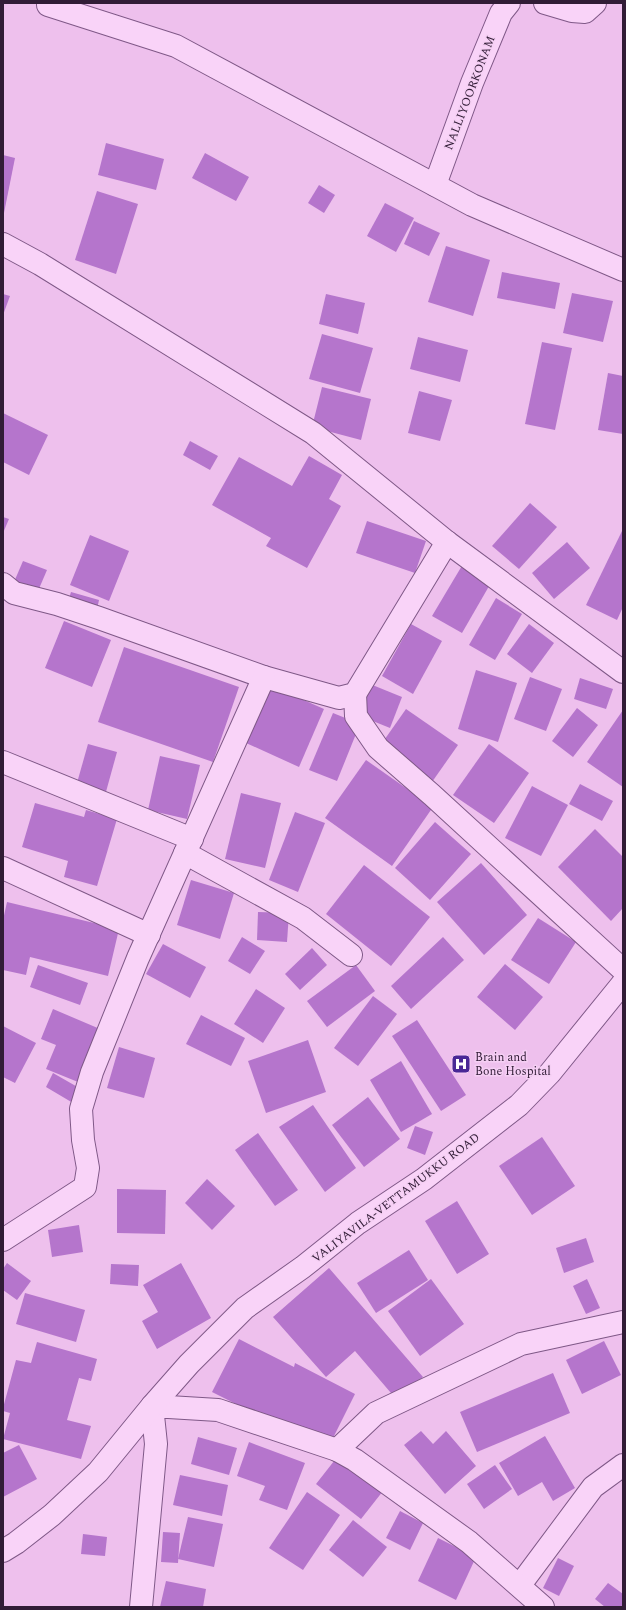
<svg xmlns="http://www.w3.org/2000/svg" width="626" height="1610" font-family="Spectral,serif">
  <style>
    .building { fill: #b575cc }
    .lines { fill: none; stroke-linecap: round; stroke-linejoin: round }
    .minor-casing { stroke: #7f5887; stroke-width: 24 }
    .tertiary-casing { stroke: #7f5887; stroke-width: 24 }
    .minor { stroke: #f9d3f8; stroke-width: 22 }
    .tertiary { stroke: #f9d3f8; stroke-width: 22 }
    .labels { text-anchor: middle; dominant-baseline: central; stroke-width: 3; stroke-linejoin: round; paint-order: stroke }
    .street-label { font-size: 12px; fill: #311c36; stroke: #f5cff4 }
    .poi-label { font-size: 12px; fill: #311c36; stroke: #f5cff4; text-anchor: start }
  </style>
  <rect width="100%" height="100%" fill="#eec0ed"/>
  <g class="building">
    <path d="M106,143l58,16 -8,31 -58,-15z"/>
    <path d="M205,153l44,24 -13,24 -44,-23z"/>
    <path d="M3,155l12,3 -11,55h-1z"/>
    <path d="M319,185l16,10 -11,18 -16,-10z"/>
    <path d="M97,191l41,13 -22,70 -41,-14z"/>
    <path d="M385,203l29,15 -18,34 -29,-16z"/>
    <path d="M414,221l26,12 -11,23 -25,-12z"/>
    <path d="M446,246l44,14 -17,56 -45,-14z"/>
    <path d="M502,272l58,11 -5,26 -58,-11z"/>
    <path d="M572,293l41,8 -10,41 -40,-9z"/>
    <path d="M3,294l7,2 -7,19z"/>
    <path d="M326,294l39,9 -7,31 -39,-10z"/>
    <path d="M322,334l51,14 -13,45 -51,-14z"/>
    <path d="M418,337l50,13 -8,32 -50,-13z"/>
    <path d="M542,342l30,6 -17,82 -30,-6z"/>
    <path d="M608,373l15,3v58l-25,-4z"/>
    <path d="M322,387l49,12 -10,41 -49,-13z"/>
    <path d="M419,391l33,9 -12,41 -32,-8z"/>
    <path d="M3,413l45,22 -19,40 -26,-13z"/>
    <path d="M190,441l28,15 -8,14 -27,-15z"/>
    <path d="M309,456l33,19 -13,24 12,7 -34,62 -41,-22 5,-8 -59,-33 27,-48 53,29z"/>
    <path d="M530,503l27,24 -38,42 -27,-23z"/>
    <path d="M3,517l6,2 -6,14z"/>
    <path d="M367,521l59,20 -11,32 -59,-20z"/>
    <path d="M622,531l1,1v75l-6,13 -31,-15z"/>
    <path d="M90,535l39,16 -20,50 -39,-16z"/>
    <path d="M567,542l23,26 -36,31 -22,-26z"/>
    <path d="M23,561l24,9 -9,21 -24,-9z"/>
    <path d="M463,564l29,17 -30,52 -30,-17z"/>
    <path d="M71,592l28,8 -3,14 -29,-9z"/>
    <path d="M496,598l26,16 -27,46 -26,-15z"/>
    <path d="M64,621l47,19 -19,47 -47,-19z"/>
    <path d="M411,624l31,17 -29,53 -31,-18z"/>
    <path d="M529,624l25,19 -22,30 -25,-19z"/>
    <path d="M124,647l115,40 -26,75 -115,-40z"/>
    <path d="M476,670l41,13 -19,59 -40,-13z"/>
    <path d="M530,677l32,12 -16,42 -32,-12z"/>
    <path d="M580,678l33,11 -7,20 -32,-10z"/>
    <path d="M370,684l32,13 -12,31 -32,-13z"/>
    <path d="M272,686l52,23 -25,58 -53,-24z"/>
    <path d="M577,708l21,17 -25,32 -21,-16z"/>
    <path d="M406,709l52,36 -26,37 -52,-36z"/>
    <path d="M623,710v77l-36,-25z"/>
    <path d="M333,713l27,11 -23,57 -28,-11z"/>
    <path d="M88,744l29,8 -13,47 -29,-9z"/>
    <path d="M489,744l40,29 -35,50 -41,-28z"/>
    <path d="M160,756l40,9 -13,54 -39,-9z"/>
    <path d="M366,760l67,47 -41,59 -67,-48z"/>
    <path d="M580,784l33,17 -11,20 -33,-17z"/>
    <path d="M532,786l36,19 -27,51 -36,-18z"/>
    <path d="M241,793l40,10 -16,65 -40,-9z"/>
    <path d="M35,803l49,14 2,-7 31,9 -20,67 -33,-9 4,-16 -46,-14z"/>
    <path d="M295,812l30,11 -27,69 -29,-12z"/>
    <path d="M435,822l36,32 -41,46 -35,-32z"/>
    <path d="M595,829l28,28v51l-12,13 -53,-54z"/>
    <path d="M481,863l46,52 -43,40 -47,-53z"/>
    <path d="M364,865l66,52 -39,49 -65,-52z"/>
    <path d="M191,880l43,13 -14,46 -43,-14z"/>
    <path d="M7,902l112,27 -11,47 -78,-19 -4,18 -23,-5v-50z"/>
    <path d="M258,912l31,1 -2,29 -30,-2z"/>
    <path d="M538,918l38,24 -27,42 -38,-24z"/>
    <path d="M242,937l23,14 -15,23 -22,-13z"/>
    <path d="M443,937l21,23 -53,49 -20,-23z"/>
    <path d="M163,944l43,23 -16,31 -44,-24z"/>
    <path d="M312,948l15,17 -27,25 -15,-16z"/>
    <path d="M505,964l38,33 -28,33 -38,-33z"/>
    <path d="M38,965l50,18 -8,22 -50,-18z"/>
    <path d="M356,965l19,26 -48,36 -20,-26z"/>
    <path d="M256,989l29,19 -22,35 -29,-19z"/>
    <path d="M373,996l24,18 -39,52 -24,-18z"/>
    <path d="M53,1009l47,20 -22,53 -32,-13 10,-24 -15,-6z"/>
    <path d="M201,1015l44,23 -14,28 -45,-22z"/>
    <path d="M417,1020l49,75 -25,16 -49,-75z"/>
    <path d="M3,1026l33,17 -21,40 -12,-6z"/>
    <path d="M308,1040l18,52 -60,21 -18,-52z"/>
    <path d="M119,1047l36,11 -11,40 -37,-10z"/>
    <path d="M401,1061l31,53 -31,18 -31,-52z"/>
    <path d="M53,1073l28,16 -8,14 -27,-16z"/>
    <path d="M368,1097l32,42 -36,28 -32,-42z"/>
    <path d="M313,1105l43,63 -31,24 -46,-65z"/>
    <path d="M415,1126l18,6 -8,23 -18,-7z"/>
    <path d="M258,1133l40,57 -23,16 -40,-56z"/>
    <path d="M542,1137l33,49 -43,29 -33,-49z"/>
    <path d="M207,1179l28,27 -23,24 -27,-27z"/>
    <path d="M117,1189l49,1 -1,44 -48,-1z"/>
    <path d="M457,1201l32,53 -32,20 -32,-53z"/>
    <path d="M79,1225l4,27 -31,5 -4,-27z"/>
    <path d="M586,1238l8,24 -30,11 -8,-25z"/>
    <path d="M409,1250l19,30 -52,33 -19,-30z"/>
    <path d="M7,1263l24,18 -14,19 -14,-10v-21z"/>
    <path d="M181,1263l30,55 -54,31 -15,-28 16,-9 -15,-27z"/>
    <path d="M111,1264l28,1 -1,21 -28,-2z"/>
    <path d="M329,1268l94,109 -26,23 -42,-49 -29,26 -53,-60z"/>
    <path d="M431,1279l33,45 -44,32 -32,-45z"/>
    <path d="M587,1279l13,29 -14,6 -13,-28z"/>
    <path d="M25,1293l60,17 -9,32 -60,-18z"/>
    <path d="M239,1339l55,28 1,-4 60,31 -26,52 -53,-22 -64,-32z"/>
    <path d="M604,1341l17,34 -39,19 -16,-34z"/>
    <path d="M37,1342l60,17 -6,22 -12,-3 -12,42 24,6 -10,33 -78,-20 7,-26 -7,-2v-3l13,-48 15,3z"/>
    <path d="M553,1373l17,40 -93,39 -17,-40z"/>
    <path d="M421,1431l12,13 13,-13 30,35 -31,28 -41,-49z"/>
    <path d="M545,1436l30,52 -22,13 -11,-19 -24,14 -19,-33z"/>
    <path d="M198,1437l39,11 -8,27 -38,-11z"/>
    <path d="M249,1442l56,21 -18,47 -28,-10 6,-14 -28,-10z"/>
    <path d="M19,1445l18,34 -34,18v-44z"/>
    <path d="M338,1456l45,35 -22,28 -45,-35z"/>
    <path d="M495,1465l17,24 -28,20 -17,-25z"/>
    <path d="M180,1475l48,10 -6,31 -49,-11z"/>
    <path d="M307,1492l33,23 -37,55 -34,-22z"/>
    <path d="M400,1511l23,12 -13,27 -24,-12z"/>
    <path d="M188,1517l35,7 -9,43 -36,-8z"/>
    <path d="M353,1520l34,27 -24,30 -34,-27z"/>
    <path d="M163,1532l17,1 -2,30 -17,-1z"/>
    <path d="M83,1534l24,3 -2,19 -24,-2z"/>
    <path d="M438,1538l38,19 -20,43 -38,-19z"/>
    <path d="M558,1558l16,8 -15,30 -16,-8z"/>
    <path d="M166,1581l40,8 -3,18h-43z"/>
    <path d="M608,1583l15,11v13h-18l-10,-8z"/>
  </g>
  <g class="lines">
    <defs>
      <g id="minor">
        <path d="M545,3l27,8 13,1 10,-9"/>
        <path d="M48,5l128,41 296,159 151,65"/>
        <path d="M435,185l37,-102 29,-70 8,-10"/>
        <path d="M3,244l37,20 273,169 134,109 176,130"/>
        <path d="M3,584l11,9 43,11 42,14 165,59 75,21 16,-4 92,-152"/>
        <path d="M355,694l1,22 22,32 54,47 191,175"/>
        <path d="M3,762l189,77"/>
        <path d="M185,853l118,65 48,37"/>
        <path d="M3,868l146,67"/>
        <path d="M3,1240l82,-53 3,-19 -5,-28 -2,-31 11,-37 46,-114 126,-281"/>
        <path d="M337,1450l39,-37 145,-69 102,-22"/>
        <path d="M520,1585l73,-98 30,-22"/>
        <path d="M141,1607l15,-163 -4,-38 66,4 119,40 18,10 114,82 74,65"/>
      </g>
      <path id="tertiary" d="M3,1551l13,-8 36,-28 46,-43 54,-66 37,-42 56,-56 58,-41 55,-44 66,-44 95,-74 31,-32 73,-90"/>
    </defs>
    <use href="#minor" class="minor-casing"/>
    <use href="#tertiary" class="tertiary-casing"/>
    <use href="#minor" class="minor"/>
    <use href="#tertiary" class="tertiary"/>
  </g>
  <defs>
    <symbol id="hospital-square" viewBox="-11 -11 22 22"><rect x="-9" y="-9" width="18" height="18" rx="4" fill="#492896" stroke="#f5cff4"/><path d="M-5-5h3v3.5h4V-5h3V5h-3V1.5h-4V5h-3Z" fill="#fff"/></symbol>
  </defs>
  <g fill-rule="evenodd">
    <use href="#hospital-square" x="450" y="1053" width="22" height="22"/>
  </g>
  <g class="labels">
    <g class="street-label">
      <text transform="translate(470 93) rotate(-69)">NALLIYOORKONAM</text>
      <text transform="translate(396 1198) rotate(-37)">VALIYAVILA-VETTAMUKKU ROAD</text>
    </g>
    <g class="poi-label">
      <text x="475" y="1057">Brain and<tspan x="475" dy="14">Bone Hospital</tspan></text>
    </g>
  </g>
  <rect width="626" height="1610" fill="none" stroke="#311c36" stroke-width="8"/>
</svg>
